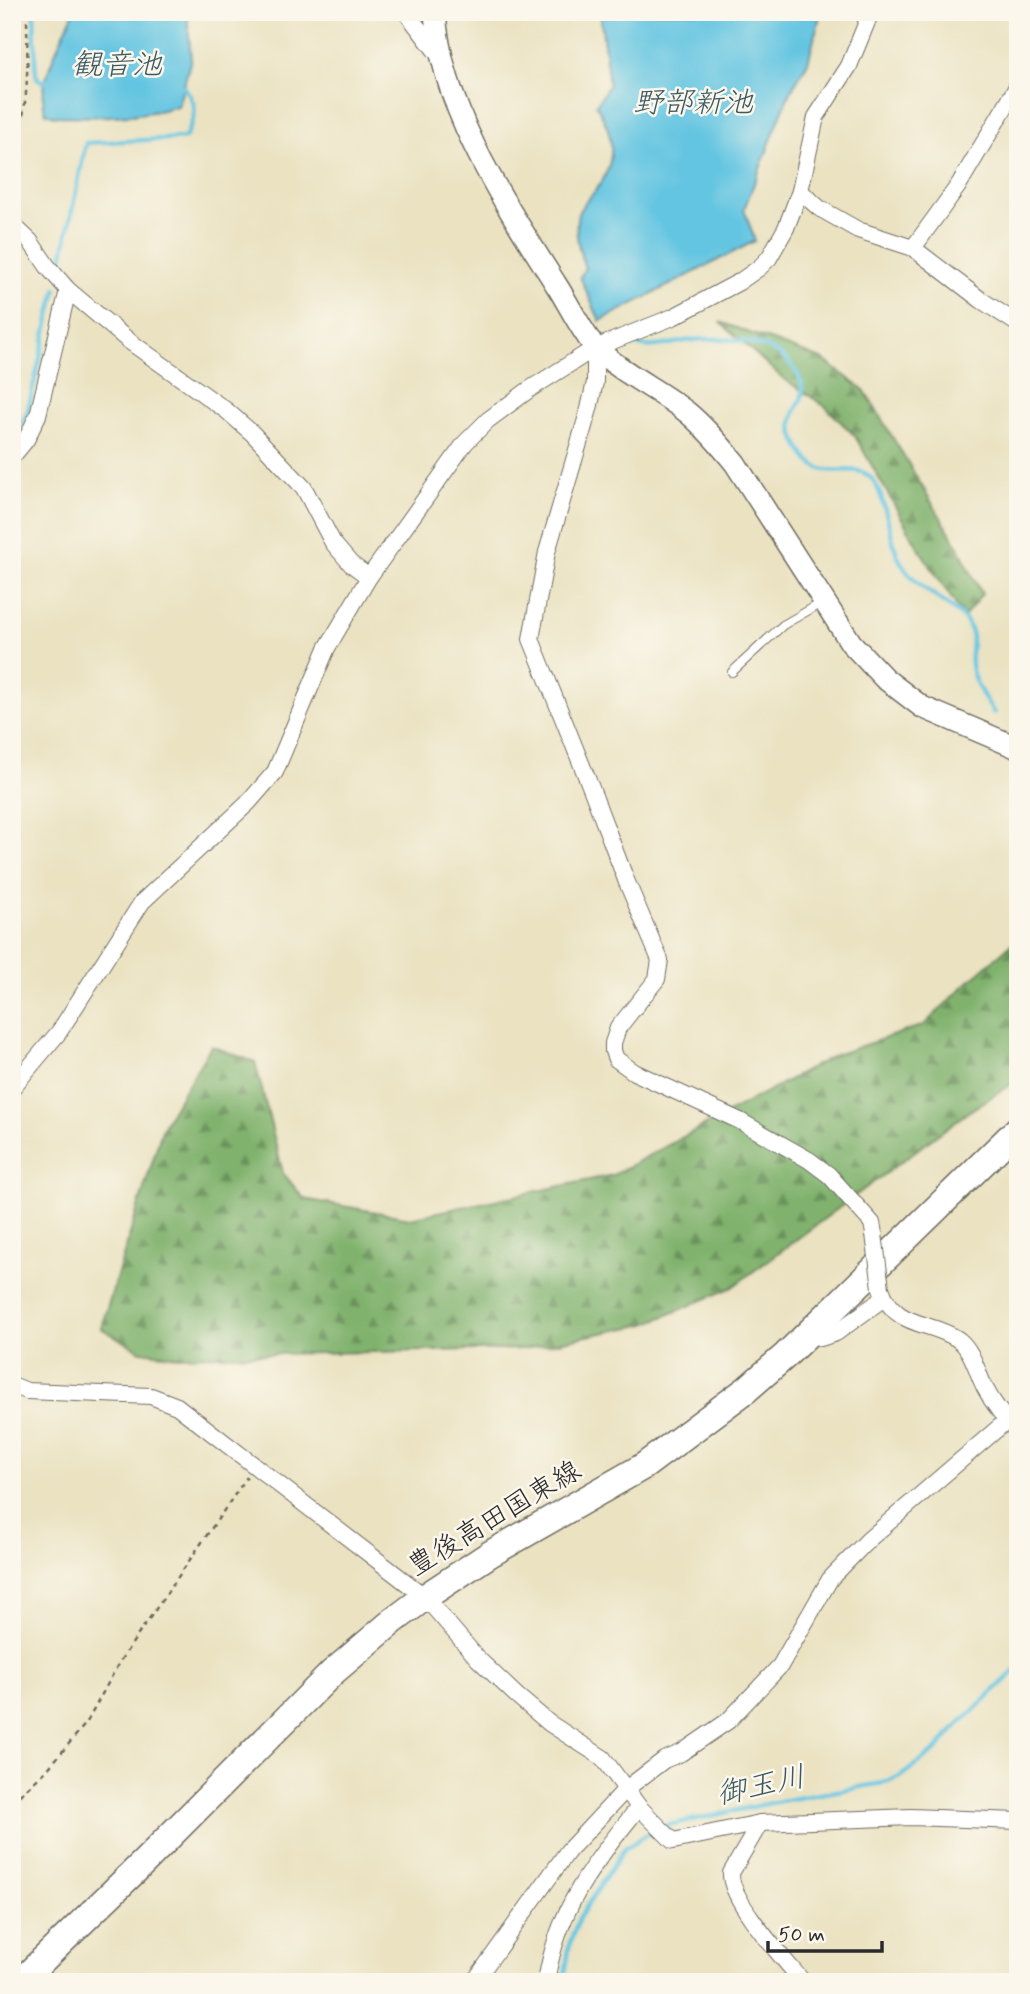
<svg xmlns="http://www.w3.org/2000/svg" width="1030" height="1994" font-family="Mynerve,'Klee One',sans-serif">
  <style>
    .forest { fill: url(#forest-firs); stroke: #566e4c; stroke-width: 2 }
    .water { fill: #63c5e1; stroke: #477886; stroke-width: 2 }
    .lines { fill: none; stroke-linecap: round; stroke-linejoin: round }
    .stream { stroke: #63c5e1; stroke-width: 4.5 }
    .service-casing { stroke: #6e6b60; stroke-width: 10 }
    .minor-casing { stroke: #6e6b60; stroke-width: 18 }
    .tertiary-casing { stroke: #6e6b60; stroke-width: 24 }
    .primary-casing { stroke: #6e6b60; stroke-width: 29 }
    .path { stroke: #6e6b60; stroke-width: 2.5; stroke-dasharray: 5 5; stroke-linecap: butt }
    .service { stroke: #fff; stroke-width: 8 }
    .minor { stroke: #fff; stroke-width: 16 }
    .tertiary { stroke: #fff; stroke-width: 21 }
    .primary { stroke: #fff; stroke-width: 26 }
    .minor-bridge-casing { stroke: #6e6b60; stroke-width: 18; stroke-linecap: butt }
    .minor-bridge { stroke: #fff; stroke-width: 16 }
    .labels { text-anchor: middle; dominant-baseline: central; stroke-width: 5; stroke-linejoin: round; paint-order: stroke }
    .street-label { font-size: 28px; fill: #2b2b2b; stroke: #fbf7ec }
    .water-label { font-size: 30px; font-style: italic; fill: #3c5962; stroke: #fbf7ec }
  </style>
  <defs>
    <pattern id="forest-firs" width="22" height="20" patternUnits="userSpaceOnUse" patternTransform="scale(1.75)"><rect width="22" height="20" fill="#80b26d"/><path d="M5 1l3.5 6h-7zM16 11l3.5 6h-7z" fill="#69915a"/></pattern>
  </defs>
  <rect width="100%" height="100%" fill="#fbf7ec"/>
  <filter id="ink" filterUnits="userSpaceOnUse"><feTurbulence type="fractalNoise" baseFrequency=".0143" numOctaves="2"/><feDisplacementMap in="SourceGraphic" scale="14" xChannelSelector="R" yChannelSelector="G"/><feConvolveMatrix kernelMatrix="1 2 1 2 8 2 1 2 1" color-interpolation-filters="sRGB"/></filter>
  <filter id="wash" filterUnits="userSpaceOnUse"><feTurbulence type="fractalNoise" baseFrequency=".00686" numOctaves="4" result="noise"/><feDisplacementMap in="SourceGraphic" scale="28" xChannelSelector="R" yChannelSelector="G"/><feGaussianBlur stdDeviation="1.57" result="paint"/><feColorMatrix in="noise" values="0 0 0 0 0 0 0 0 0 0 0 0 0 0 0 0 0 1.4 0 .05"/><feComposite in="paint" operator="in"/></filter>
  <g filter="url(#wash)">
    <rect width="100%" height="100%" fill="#eae2c1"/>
    <g class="forest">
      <path d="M720,322l102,37 42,31 91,151 27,53 -18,23 -43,-65 -66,-116 -29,-29 -46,-31z"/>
      <path d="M1018,938v142l-50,32 -237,176 -85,36 -122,25 -347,7 -36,-5 -40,-23 63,-204 47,-78 44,16 28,111 21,26 106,19 203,-43 222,-120 89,-30 40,-39z"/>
    </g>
    <g class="water">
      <path d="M74,12h113l4,47 -13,47c-41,12 -81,11 -124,10l-8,-3c-12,-24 17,-77 28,-101z"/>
      <path d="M600,12h221l-13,50 -18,30 -46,117 11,32 -155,80 -20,-44 5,-9c-6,-18 -11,-36 -7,-54 2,-8 12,-16 17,-23 23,-28 20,-56 1,-86l13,-20z"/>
    </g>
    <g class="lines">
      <g class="stream">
        <path d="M34,12l2,62 2,5 5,3 9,-2"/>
        <path d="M59,274l27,-131 99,-5c10,-22 15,-29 0,-50l-6,-1"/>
        <path d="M629,343c22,8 41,0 63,-3 24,-2 55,-1 78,9 17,8 38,29 31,50 -2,6 -7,12 -8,19 -3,9 2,22 7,30 22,42 51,8 72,31 12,13 18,57 25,75 9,25 36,40 56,55 5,4 12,9 15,15 8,14 1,27 3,41 2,17 14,34 23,48"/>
        <path d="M12,439l15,-25 29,-125"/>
        <path d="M664,1826l116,-25 103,-18 18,-7 35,-26 21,-24 61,-58"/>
        <path d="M564,1982l6,-40 9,-24 46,-70 31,-19"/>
      </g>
    </g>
  </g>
  <g filter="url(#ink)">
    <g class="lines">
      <defs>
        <path id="service" d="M732,672l51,-47 40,-23"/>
        <g id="minor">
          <path d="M406,12l35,46"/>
          <path d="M800,191l19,17 39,22 55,18 68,52 37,24"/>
          <path d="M12,224l18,17 18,26 20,23 61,51 98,70 26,23 51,54 29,55 18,21 18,13"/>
          <path d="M913,248l45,-62 60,-101"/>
          <path d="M595,348v34l-6,27 -42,143 -16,87 60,149 35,92 34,80 -3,19 -39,49 -5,15v8l3,8 18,13 106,49 69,39 20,15 43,48 2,11"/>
          <path d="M12,457l14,-17 12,-25 30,-125"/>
          <path d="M12,1088l47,-56 83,-130 106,-99 27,-31 52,-124 42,-71 96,-134 23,-23 42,-31 65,-41 78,-31 66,-35 20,-14 10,-10 17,-30 14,-37 16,-74 33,-51 22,-54"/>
          <path d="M881,1288c13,41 49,32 78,52 14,11 18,33 26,48 8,16 20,31 33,44"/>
          <path d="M809,1332l12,6 15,-5 48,-35"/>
          <path d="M12,1385l15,6 124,5 26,10 248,191 53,62 38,36 33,28 54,35 36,49 34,34 87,-18 151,-6 107,4"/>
          <path d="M760,1823l-29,50c-2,27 54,87 72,109"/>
          <path d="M474,1982l94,-131 58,-62 38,-29 17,-7 47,-32 52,-55 50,-87 38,-39 150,-129"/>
          <path d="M546,1982c12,-75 47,-118 93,-175"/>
        </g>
        <path id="tertiary" d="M435,12c6,98 71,193 122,274 10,15 28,52 40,63 26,25 62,41 91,64 18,15 33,33 47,50l116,180 33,35 38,29 96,41"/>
        <path id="primary" d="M20,1982l124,-120 188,-189 61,-52 32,-24 65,-43 154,-88 102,-76 39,-34 233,-227"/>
      </defs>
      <use href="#service" class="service-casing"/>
      <use href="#minor" class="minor-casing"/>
      <use href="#tertiary" class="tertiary-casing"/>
      <use href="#primary" class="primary-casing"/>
      <g class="path">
        <path d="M12,154c19,-46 15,-93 15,-142"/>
        <path d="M12,1802l34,-31 41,-49 33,-61 127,-184"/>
      </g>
      <use href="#service" class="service"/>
      <use href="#minor" class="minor"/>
      <use href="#tertiary" class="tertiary"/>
      <use href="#primary" class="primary"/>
      <defs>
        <path id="minor-bridge" d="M874,1234l7,54"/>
      </defs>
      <use href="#minor-bridge" class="minor-bridge-casing"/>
      <use href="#minor-bridge" class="minor-bridge"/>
    </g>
  </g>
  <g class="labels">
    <g class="street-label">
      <text transform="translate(495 1519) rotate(-31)">豊後高田国東線</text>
    </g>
    <g class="water-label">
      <text x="117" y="65">観音池</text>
      <text x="693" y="103">野部新池</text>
      <text transform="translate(761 1786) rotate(-12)">御玉川</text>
    </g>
  </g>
  <rect width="1030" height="1994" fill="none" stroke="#fbf7ec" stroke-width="42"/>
  <path d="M768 1941v10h114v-10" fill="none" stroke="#2b2b2b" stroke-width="3.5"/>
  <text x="778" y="1941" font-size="21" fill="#2b2b2b" stroke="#fbf7ec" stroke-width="5" paint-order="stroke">50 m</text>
</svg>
